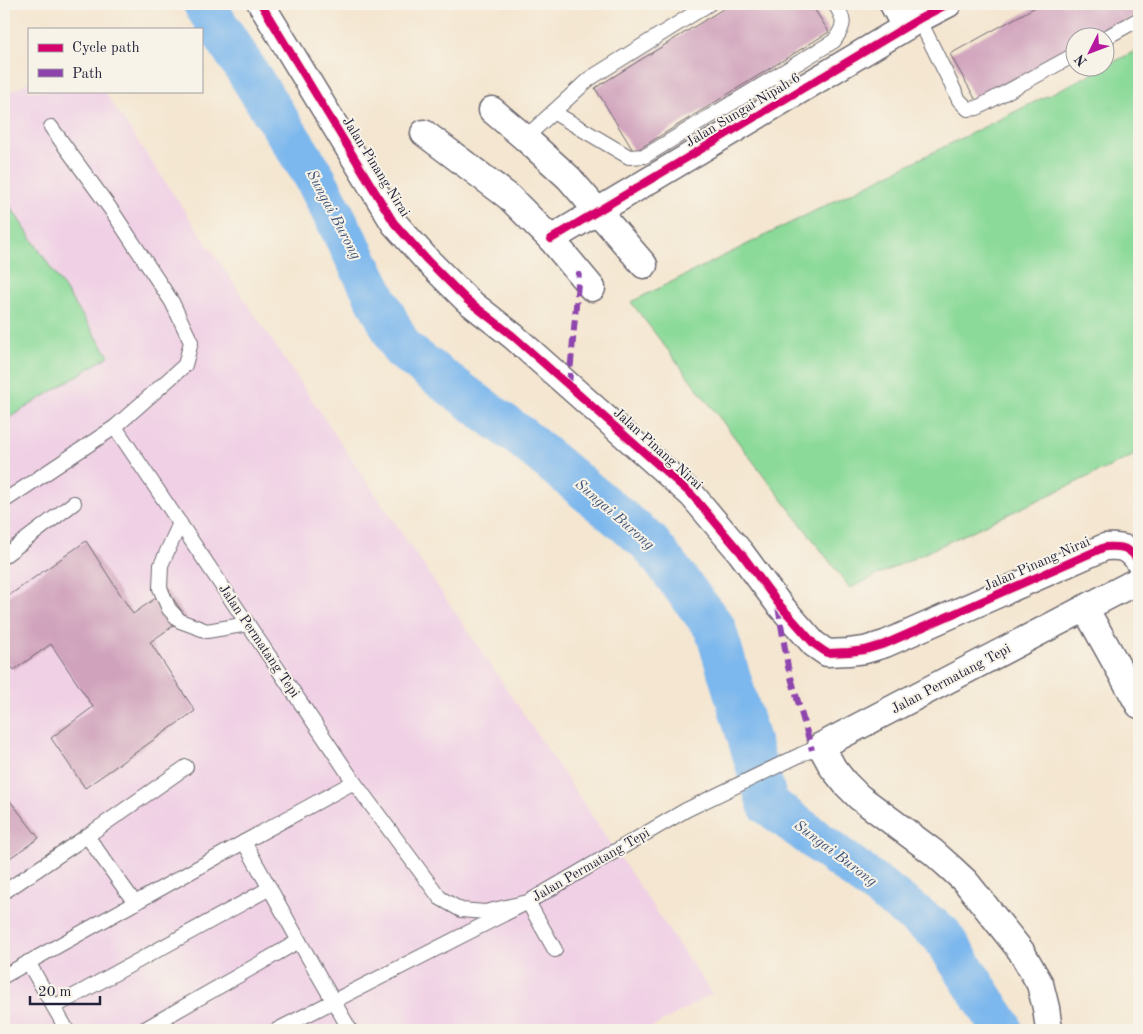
<svg xmlns="http://www.w3.org/2000/svg" width="1143" height="1034" font-family="'Old Standard TT',serif">
  <style>
    .built { fill: #f0d0e5 }
    .green { fill: #8bda99; stroke: #567e6a }
    .lines { fill: none; stroke-linecap: round; stroke-linejoin: round }
    .river { stroke: #7cb7ed; stroke-width: 42 }
    .building { fill: #d0a2bc }
    .lane-casing { stroke: #6c676f; stroke-width: 16 }
    .street-casing { stroke: #6c676f; stroke-width: 29 }
    .lane { stroke: #fff; stroke-width: 14 }
    .street { stroke: #fff; stroke-width: 26 }
    .quiet { stroke: #8e44ad; stroke-width: 6; stroke-dasharray: 12 6; stroke-linecap: butt }
    .cycleway-casing { stroke: #f7f3e8; stroke-width: 11 }
    .cycleway { stroke: #d6006c; stroke-width: 8 }
    .labels { text-anchor: middle; dominant-baseline: central; stroke-width: 4; stroke-linejoin: round; paint-order: stroke }
    .street-label { font-size: 14px; fill: #22223b; stroke: #f7f3e8 }
    .water-label { font-size: 15px; font-style: italic; fill: #425679; stroke: #f7f3e8 }
  </style>
  <rect width="100%" height="100%" fill="#f7f3e8"/>
  <filter id="ink" filterUnits="userSpaceOnUse"><feTurbulence type="fractalNoise" baseFrequency=".02" numOctaves="2"/><feDisplacementMap in="SourceGraphic" scale="10" xChannelSelector="R" yChannelSelector="G"/><feConvolveMatrix kernelMatrix="1 2 1 2 8 2 1 2 1" color-interpolation-filters="sRGB"/></filter>
  <filter id="wash" filterUnits="userSpaceOnUse"><feTurbulence type="fractalNoise" baseFrequency=".0096" numOctaves="4" result="noise"/><feDisplacementMap in="SourceGraphic" scale="20" xChannelSelector="R" yChannelSelector="G"/><feGaussianBlur stdDeviation="1.12" result="paint"/><feColorMatrix in="noise" values="0 0 0 0 0 0 0 0 0 0 0 0 0 0 0 0 0 1.4 0 .05"/><feComposite in="paint" operator="in"/></filter>
  <g filter="url(#wash)">
    <rect width="100%" height="100%" fill="#f4e6d0"/>
    <path class="built" d="M29,82v9h75l608,903 -65,36h-643v-935z"/>
    <g class="green">
      <path d="M1139,49v404l-289,135 -219,-286 472,-234h3v-2z"/>
      <path d="M4,197l105,159 -105,65z"/>
    </g>
    <g class="lines">
      <path class="river" d="M204,4l110,172 88,173 119,88 128,105 66,86 53,176 173,130 60,92 1,4"/>
    </g>
    <g id="blocks">
      <g class="building">
        <path d="M731,4h80l18,28 -195,120 -39,-64z"/>
        <path d="M1041,4h98v9l-45,25h-18v10l-99,54 -27,-48z"/>
        <path d="M86,541l47,73 34,-24 19,27 -36,25 45,69 -110,77 -34,-50 42,-31 -42,-63 -37,26 -10,-14v-57z"/>
        <path d="M4,793l35,45 -35,24z"/>
      </g>
    </g>
  </g>
  <g filter="url(#ink)">
    <use href="#blocks" fill-opacity="0" stroke="#6c676f" stroke-width="1"/>
    <g class="lines">
      <defs>
        <g id="lane">
          <path d="M919,19l40,81 9,9 9,-1 99,-54"/>
          <path d="M1105,38l34,-19"/>
          <path d="M553,112l76,45 16,-1 189,-115c12,-17 11,-20 1,-37"/>
          <path d="M525,138l64,-59 120,-75"/>
          <path d="M115,427l239,355 86,116 21,12 24,2 43,-10 158,-92 116,-56 19,-8"/>
          <path d="M4,501l111,-74 70,-62 6,-23 -19,-40 -60,-91 -61,-84"/>
          <path d="M180,523l-19,42 -1,23 9,21 11,12 27,10 41,-7"/>
          <path d="M4,556l70,-53"/>
          <path d="M244,842l55,99 51,89"/>
          <path d="M4,892l83,-56"/>
          <path d="M135,903l-48,-67 99,-69"/>
          <path d="M28,962l39,68"/>
          <path d="M4,976l240,-134 110,-60"/>
          <path d="M54,1007l216,-119"/>
          <path d="M143,1030l156,-89"/>
          <path d="M277,1030l251,-128 27,48"/>
        </g>
        <g id="street">
          <path d="M261,4l133,219 33,37 40,40 46,36 179,159 49,58 37,50 36,41 13,9 22,-1 16,-2 20,-6 220,-97c16,-1 25,0 34,15"/>
          <path d="M893,4l12,23"/>
          <path d="M492,110l33,28 44,40 75,87"/>
          <path d="M424,133l85,64 42,42 41,49"/>
          <path d="M551,239l368,-220 29,-15"/>
          <path d="M1085,608l54,97"/>
          <path d="M1049,1030l-3,-22 -6,-24 -19,-33 -55,-69 -14,-13 -19,-17 -74,-55 -14,-14 -12,-15 -12,-22 318,-166"/>
        </g>
      </defs>
      <use href="#lane" class="lane-casing"/>
      <use href="#street" class="street-casing"/>
      <use href="#lane" class="lane"/>
      <use href="#street" class="street"/>
      <g class="quiet">
        <path d="M569,385l10,-113"/>
        <path d="M778,606l10,61 24,83"/>
      </g>
      <defs>
        <g id="cycleway">
          <path d="M261,4l133,219 33,37 40,40 46,36 179,159 49,58 37,50 36,41 13,9 22,-1 16,-2 20,-6 220,-97c16,-1 25,0 34,15"/>
          <path d="M551,239l368,-220 29,-15"/>
        </g>
      </defs>
      <use href="#cycleway" class="cycleway-casing"/>
      <use href="#cycleway" class="cycleway"/>
    </g>
  </g>
  <g class="labels">
    <g class="street-label">
      <text transform="translate(743 110) rotate(-31)">Jalan Sungai Nipah 6</text>
      <text transform="translate(376 167) rotate(58)">Jalan Pinang Nirai</text>
      <text transform="translate(658 449) rotate(42)">Jalan Pinang Nirai</text>
      <text transform="translate(1037 564) rotate(-24)">Jalan Pinang Nirai</text>
      <text transform="translate(259 641) rotate(56)">Jalan Permatang Tepi</text>
      <text transform="translate(951 679) rotate(-28)">Jalan Permatang Tepi</text>
      <text transform="translate(591 865) rotate(-30)">Jalan Permatang Tepi</text>
    </g>
    <g class="water-label">
      <text transform="translate(333 215) rotate(62)">Sungai Burong</text>
      <text transform="translate(614 515) rotate(41)">Sungai Burong</text>
      <text transform="translate(835 854) rotate(37)">Sungai Burong</text>
    </g>
  </g>
  <rect width="1143" height="1034" fill="none" stroke="#f7f3e8" stroke-width="20"/>
  <rect x="28" y="28" width="175" height="65" fill="#f7f3e8" stroke="#a29fa3"/>
  <rect x="38" y="44" width="25" height="8" fill="#d6006c" stroke="#a29fa3"/>
  <text x="72" y="52" font-size="15" fill="#22223b">Cycle path</text>
  <rect x="38" y="69" width="25" height="8" fill="#8e44ad" stroke="#a29fa3"/>
  <text x="72" y="78" font-size="15" fill="#22223b">Path</text>
  <g transform="translate(1090 52) rotate(228)"><circle r="24" fill="#f7f3e8" stroke="#a29fa3"/>
  <path d="M0-4L9 19L0 12L-9 19Z" fill="#b5179e"/>
  <text y="-8" font-size="14" font-weight="bold" text-anchor="middle" fill="#22223b">N</text>
  </g>
  <path d="M30 996v8h70v-8" fill="none" stroke="#22223b" stroke-width="2.5"/>
  <text x="38" y="996" font-size="15" fill="#22223b" stroke="#f7f3e8" stroke-width="4" paint-order="stroke">20 m</text>
</svg>
